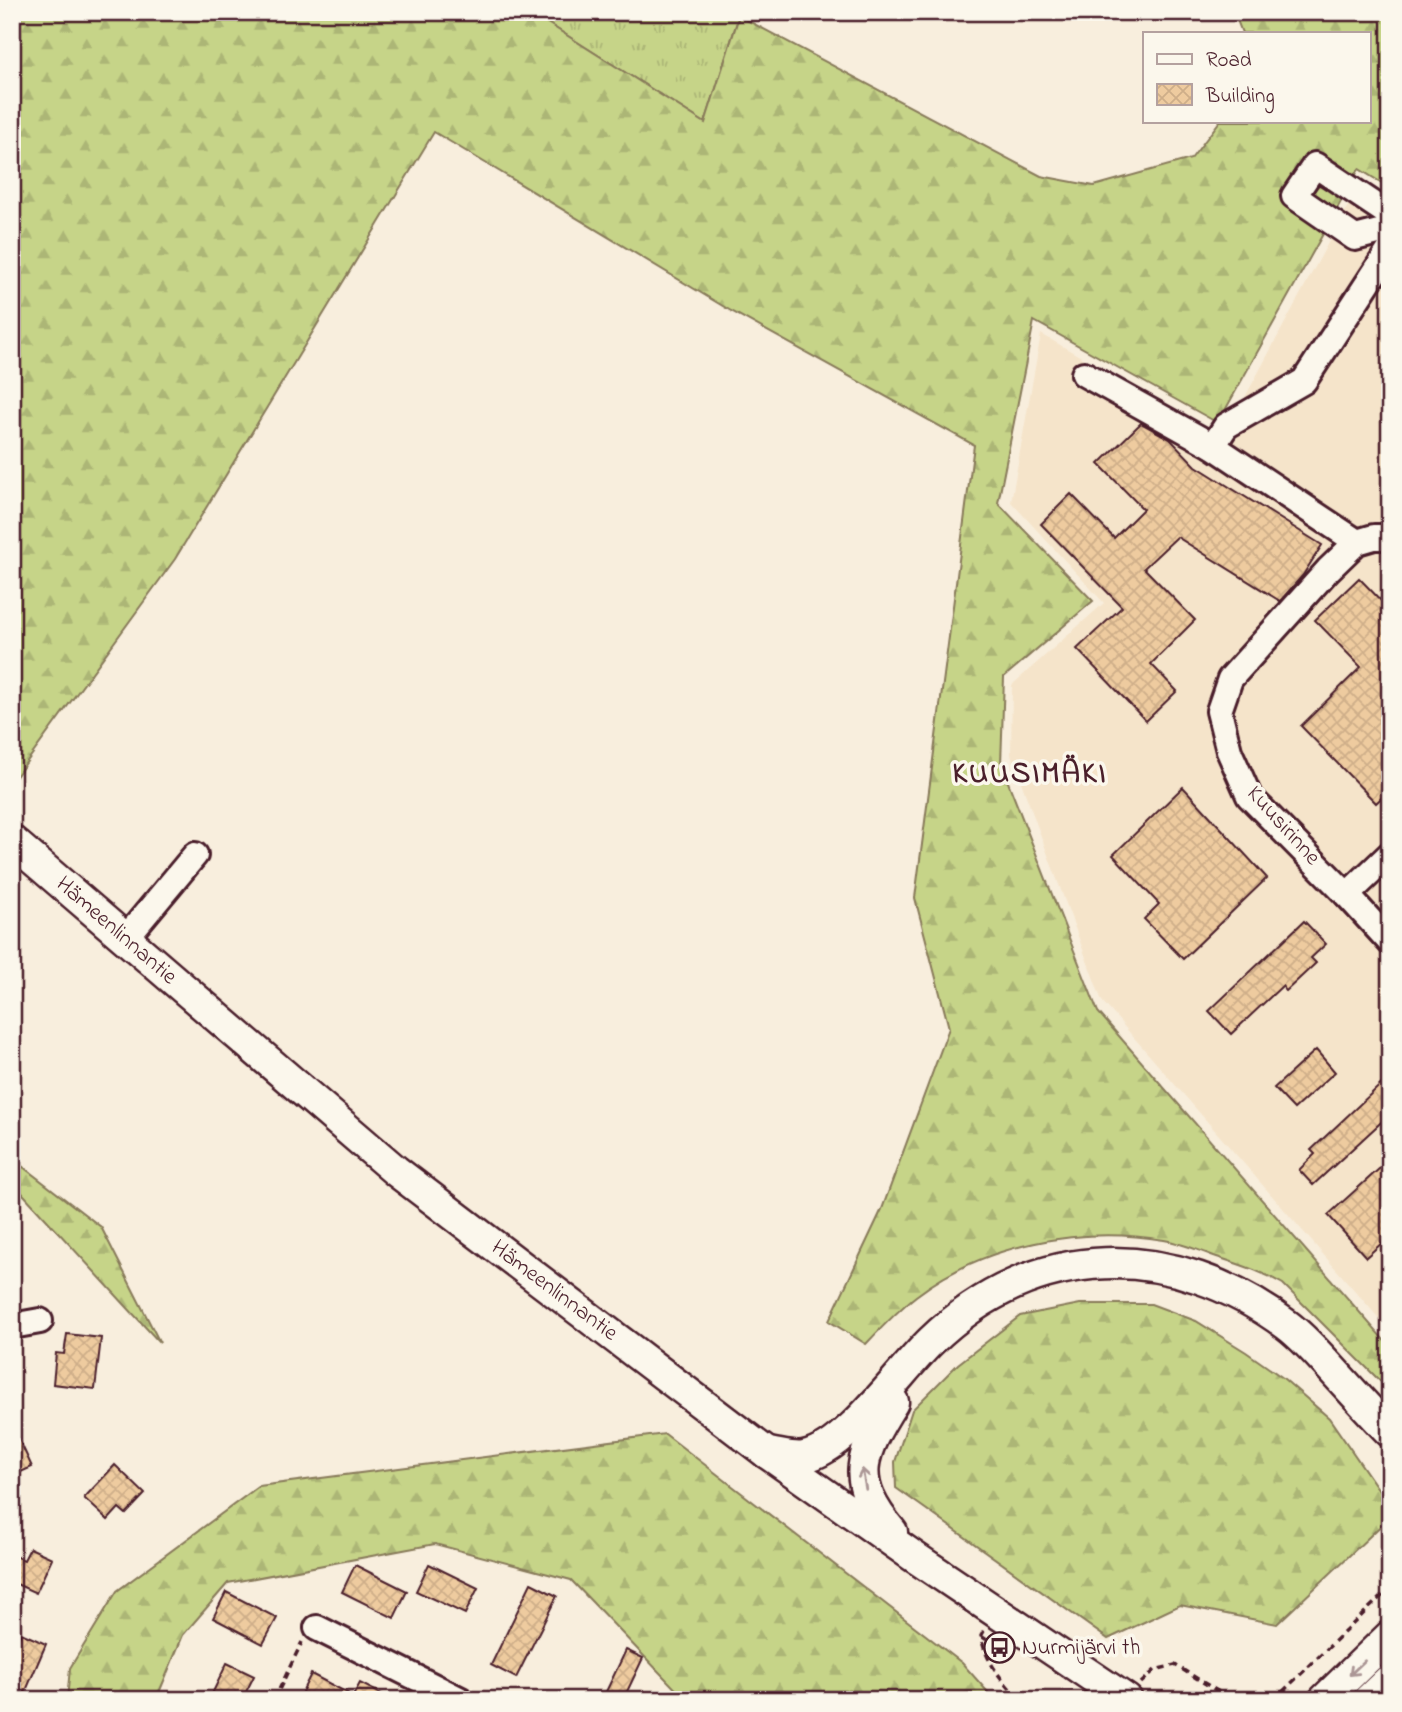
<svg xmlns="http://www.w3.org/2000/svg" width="1402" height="1712" font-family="'Indie Flower',sans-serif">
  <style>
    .built { fill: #f5e4ca }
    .grass { fill: url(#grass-tufts); stroke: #887a5a; stroke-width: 2 }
    .forest { fill: url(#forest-firs); stroke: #887a5a; stroke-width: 2 }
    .building { fill: url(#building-cross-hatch); stroke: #4a1f2b; stroke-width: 2 }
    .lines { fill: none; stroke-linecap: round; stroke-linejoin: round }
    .minor-casing { stroke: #4a1f2b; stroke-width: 30 }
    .major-casing { stroke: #4a1f2b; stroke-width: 35 }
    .path { stroke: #4a1f2b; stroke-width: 3.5; stroke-dasharray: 7 5; stroke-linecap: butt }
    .minor { stroke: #fbf7ec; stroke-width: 24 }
    .major { stroke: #fbf7ec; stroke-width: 30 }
    .oneway { stroke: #ab9695 }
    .labels { text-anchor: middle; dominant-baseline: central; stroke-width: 7; stroke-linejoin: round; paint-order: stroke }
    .street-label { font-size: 23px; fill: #4a1f2b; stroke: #fbf7ec }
    .poi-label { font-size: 23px; fill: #4a1f2b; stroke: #fbf7ec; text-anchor: start }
    .district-label { font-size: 30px; font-weight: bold; letter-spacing: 2px; fill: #4a1f2b; stroke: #fbf7ec }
  </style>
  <defs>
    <pattern id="grass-tufts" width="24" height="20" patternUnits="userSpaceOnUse" patternTransform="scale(1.75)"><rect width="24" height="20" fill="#c6d488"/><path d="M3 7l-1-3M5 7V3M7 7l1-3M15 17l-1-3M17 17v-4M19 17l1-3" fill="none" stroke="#acb676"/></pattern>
    <pattern id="forest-firs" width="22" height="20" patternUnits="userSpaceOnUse" patternTransform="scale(1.75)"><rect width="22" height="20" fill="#c6d488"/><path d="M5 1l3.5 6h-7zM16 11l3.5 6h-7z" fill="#acb676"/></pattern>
    <pattern id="building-cross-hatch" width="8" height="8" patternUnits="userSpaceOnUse" patternTransform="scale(1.75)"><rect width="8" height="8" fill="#eecb9f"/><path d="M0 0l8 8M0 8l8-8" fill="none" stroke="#ceae89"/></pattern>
  </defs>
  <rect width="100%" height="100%" fill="#f8eedd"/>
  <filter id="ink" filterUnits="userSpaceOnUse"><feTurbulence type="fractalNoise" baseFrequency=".0143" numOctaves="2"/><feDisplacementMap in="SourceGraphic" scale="14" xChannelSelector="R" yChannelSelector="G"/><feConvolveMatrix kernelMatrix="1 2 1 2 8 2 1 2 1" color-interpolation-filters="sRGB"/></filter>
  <g filter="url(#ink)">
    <path class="built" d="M1349,204l41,28v1099l-288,-330 -91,-246 1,-70 92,-82 -93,-101 30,-168 182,104z"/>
    <path class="grass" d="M530,12h210l-35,111z"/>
    <g class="forest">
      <path d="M12,12h518l175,111 34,-107 302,160 53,10 97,-27 29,-38h149v-88h-127l-8,-21h156v176l-31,-19 -141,254 -184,-102 -36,182 95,98 -89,76 -3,87 97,248 292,335v44l-107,-107c-22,-13 -45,-20 -69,-28 -16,-6 -33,-13 -50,-16 -84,-14 -180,4 -248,56 -18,14 -34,31 -50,48l-37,-23 53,-112 67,-181 -34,-130 59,-453 -243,-134 -297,-179 -259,427 -163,223z"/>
      <path d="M12,1152l6,11 83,64 59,116 -148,-161z"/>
      <path d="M1080,1304h71l45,17 50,31 37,26 46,40 61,88v11l-113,107 -97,-19 -72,34 -212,-151 -1,-26 17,-52 46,-46 62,-48z"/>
      <path d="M665,1434l297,229 33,37h-309l-115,-120 -136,-36 -207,39 -45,52 -27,65h-89l3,-32 47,-77 142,-105z"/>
    </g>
    <g class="building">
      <path d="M1141,423l29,16 26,27 126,79 -19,30 -23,26 -103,-64 -33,31 51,52 -44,44 26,27 -31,30 -69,-72 45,-42 -81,-83 30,-30 43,44 29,-29 -44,-45z"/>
      <path d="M1359,578l31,32v180l-14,13 -75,-77 60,-59 -46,-47z"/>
      <path d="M1183,787l84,91 -84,81 -39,-40 15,-15 -46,-49z"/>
      <path d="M1304,921l22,23 -15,14 5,5 -30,28 -4,-5 -51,48 -22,-23z"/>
      <path d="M1316,1050l19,22 -41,37 -20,-21z"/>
      <path d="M1390,1076v38l-77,71 -14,-15 16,-16 -4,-4z"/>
      <path d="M1390,1159v77l-24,21 -38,-42z"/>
      <path d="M67,1334l34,4 -6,51 -42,-5 3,-31 8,1z"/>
      <path d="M12,1424l20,43 -20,9z"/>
      <path d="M115,1465l30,29 -19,20 -7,-6 -11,12 -24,-22z"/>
      <path d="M30,1548l22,10 -16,35 -24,-11v-27l12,5z"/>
      <path d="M429,1564l49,24 -13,26 -49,-23z"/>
      <path d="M355,1565l52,26 -13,27 -52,-26z"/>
      <path d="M531,1583l26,13 -41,82 -25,-13z"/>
      <path d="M226,1592l51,26 -14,26 -50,-26z"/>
      <path d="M21,1633l25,11 -24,56h-10v-46z"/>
      <path d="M626,1650l17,8 -20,42h-21z"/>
      <path d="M227,1663l27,13 -12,24h-33z"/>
      <path d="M311,1674l42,22 7,-13 33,17h-95z"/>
    </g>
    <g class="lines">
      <defs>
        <g id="minor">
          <path d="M1390,215l-75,-50 -21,31 61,42 35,-9"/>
          <path d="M1084,374l129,72 144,96"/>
          <path d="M1213,446l13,-20 78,-45 86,-132"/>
          <path d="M1390,854l-43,41 43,47"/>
          <path d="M1347,895l-98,-99 -20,-45 -10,-40 11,-32 98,-109 29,-28 17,-5h16"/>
          <path d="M125,939l70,-84"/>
          <path d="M12,1326l28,-5"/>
          <path d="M317,1628l144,72"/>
        </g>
        <g id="major">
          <path d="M12,841l384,330 371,282 146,103 214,144"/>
          <path d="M767,1453c11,1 26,6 37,4 41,-7 96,-86 127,-116 104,-101 242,-101 356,-16 16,12 29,27 42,41 20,22 40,44 61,66"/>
          <path d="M892,1532c-44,-52 -32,-77 1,-130"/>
          <path d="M1324,1700l66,-64"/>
          <path d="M1368,1700l22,-21"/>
        </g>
      </defs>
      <use href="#minor" class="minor-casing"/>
      <use href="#major" class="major-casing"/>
      <g class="path">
        <path d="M984,1631l-3,5c5,27 21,44 39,64"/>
        <path d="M981,1636l18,12"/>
        <path d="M1141,1683l14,-13 20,-5 57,35"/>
        <path d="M479,1693l13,7"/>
        <path d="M274,1700l28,-58"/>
        <path d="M1274,1700l116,-112"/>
      </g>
      <use href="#minor" class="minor"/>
      <use href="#major" class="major"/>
    </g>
    <defs><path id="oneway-shaft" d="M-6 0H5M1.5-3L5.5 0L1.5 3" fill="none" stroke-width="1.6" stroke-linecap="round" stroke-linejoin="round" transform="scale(1.75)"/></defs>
    <g class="oneway">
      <use href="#oneway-shaft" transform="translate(864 1479) rotate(-100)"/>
      <use href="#oneway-shaft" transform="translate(1357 1668) rotate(136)"/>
    </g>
  </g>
  <defs>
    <symbol id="bus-ring" viewBox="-11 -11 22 22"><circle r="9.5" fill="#fbf7ec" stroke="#4a1f2b" stroke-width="1.5"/><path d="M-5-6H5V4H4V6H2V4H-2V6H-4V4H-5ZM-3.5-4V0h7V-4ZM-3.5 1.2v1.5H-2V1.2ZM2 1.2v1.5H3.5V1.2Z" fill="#4a1f2b"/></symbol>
  </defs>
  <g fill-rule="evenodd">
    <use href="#bus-ring" x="982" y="1630" width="35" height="35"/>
  </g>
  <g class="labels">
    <g class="street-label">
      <text transform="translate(1283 826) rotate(48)">Kuusirinne</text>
      <text transform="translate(116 931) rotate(41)">Hämeenlinnantie</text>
      <text transform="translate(554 1291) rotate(37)">Hämeenlinnantie</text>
    </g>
    <g class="poi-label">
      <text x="1022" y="1648">Nurmijärvi th</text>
    </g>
    <g class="district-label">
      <text x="1030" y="775">KUUSIMÄKI</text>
    </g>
  </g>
  <rect width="1402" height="1712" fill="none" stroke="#fbf7ec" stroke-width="42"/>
  <rect x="21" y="21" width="1360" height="1670" fill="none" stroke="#4a1f2b" stroke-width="2.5" filter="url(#ink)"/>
  <rect x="1143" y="32" width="228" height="91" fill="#fbf7ec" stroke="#b4a19f" stroke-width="2"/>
  <rect x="1157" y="54" width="35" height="10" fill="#fbf7ec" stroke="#b4a19f" stroke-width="2"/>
  <text x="1206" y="66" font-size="21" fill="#4a1f2b">Road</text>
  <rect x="1157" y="84" width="35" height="21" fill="url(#building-cross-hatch)" stroke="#b4a19f" stroke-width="2"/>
  <text x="1206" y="102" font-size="21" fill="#4a1f2b">Building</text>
</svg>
